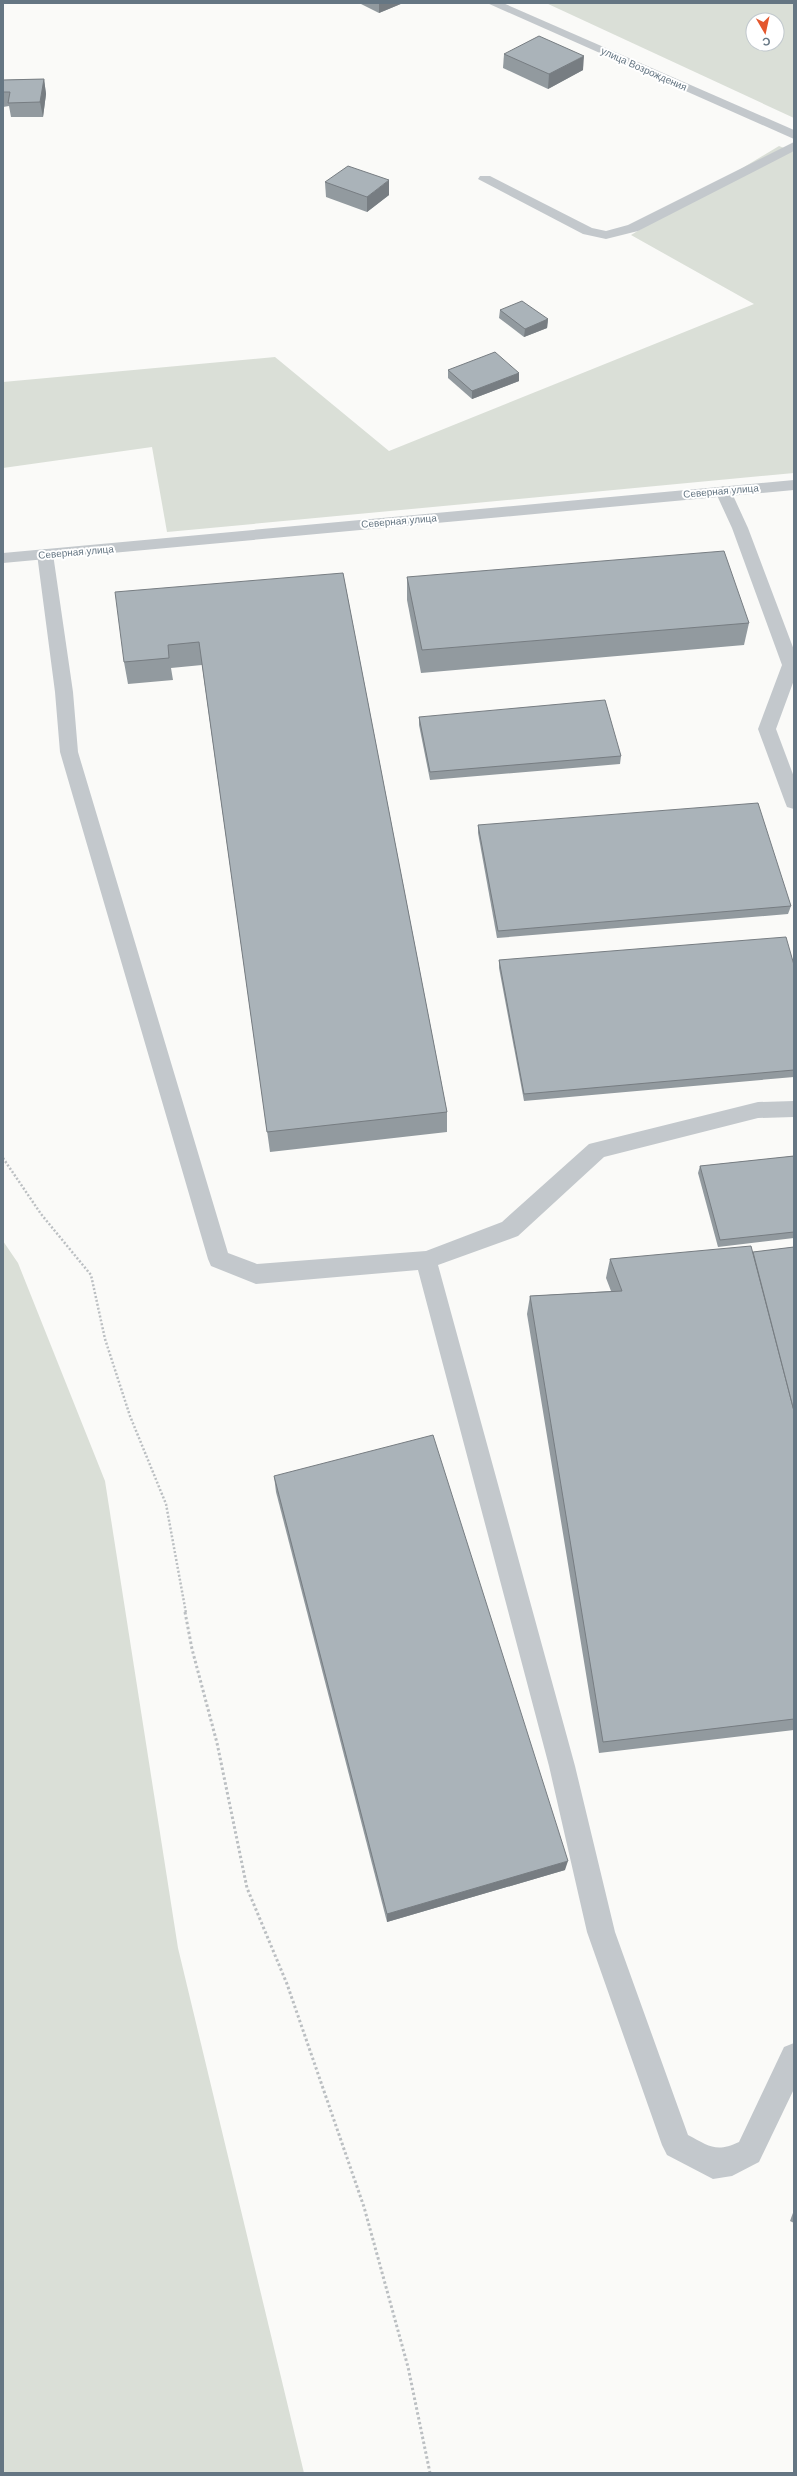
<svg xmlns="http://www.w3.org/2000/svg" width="797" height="2476" font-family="Arial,sans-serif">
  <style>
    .green { fill: #dadfd7; fill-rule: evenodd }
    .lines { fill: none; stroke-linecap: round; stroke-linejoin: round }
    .path-far1 { stroke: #bbbfc2; stroke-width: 2.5; stroke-dasharray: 2 2; stroke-linecap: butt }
    .path { stroke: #bbbfc2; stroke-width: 3; stroke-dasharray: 2.5 2.5; stroke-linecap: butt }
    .service { fill: #c3c8cc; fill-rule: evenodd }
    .minor { fill: #c3c8cc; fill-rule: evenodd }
    .wall { fill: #929a9f }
    .shaded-wall { fill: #777d82 }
    .building { fill: #aab3b9; stroke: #777d82 }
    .labels { text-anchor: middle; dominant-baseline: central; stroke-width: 4; stroke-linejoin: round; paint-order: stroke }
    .far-street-label { font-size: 10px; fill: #657683; stroke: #fff }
  </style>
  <rect width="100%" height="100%" fill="#fafaf8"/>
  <g class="green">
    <path d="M546,3h248v115zM753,20h24v24h-24z"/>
    <path d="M779,146l15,6v321l-627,59 -15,-85 -149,21v-86l272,-25 114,94 365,-147 -123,-69z"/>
    <path d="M3,1241l15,22 87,218 73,467 126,525h-301z"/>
  </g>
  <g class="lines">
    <path class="path-far1" d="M3,1158l38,56 50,61 14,64 25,77 36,88 20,109"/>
    <path class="path" d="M185,1612l7,37 25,94 30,145 40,96 77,223 44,160 22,106"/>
    <g class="service">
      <path d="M794,142v9l-156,80 -32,8 -23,-5 -105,-55 2,-3h10l102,52 14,3 22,-6z"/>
      <path d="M723,486l8,5 17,37 46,122v30l-18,49 18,48v32l-7,-2 -2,-5 -27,-73 24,-64 -50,-137 -17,-37z"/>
      <path d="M45,549l6,1 2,4 20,138 5,60 150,501 29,11 169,-13 76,-29 87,-78 169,-42 36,-1v16l-36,1 -154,39 -86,79 -80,29 137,501 40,166 73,203c21,11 28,18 51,7l45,-95 10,-4v46l-35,73 -27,14 -19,3 -46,-24 -5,-10 -75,-213 -38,-166 -131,-496 -162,14 -45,-18 -3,-7 -148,-507 -5,-60 -18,-138 2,-4z"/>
    </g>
    <g class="minor">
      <path d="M487,3h16l291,127v9z"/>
      <path d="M794,480v10l-791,73v-10z"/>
    </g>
  </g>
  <g class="wall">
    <path d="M359,3h44l-24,10z"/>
    <path d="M504,54l79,16 -35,19 -45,-21z"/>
    <path d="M44,79l2,15 -3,23h-32l-2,-11 -6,1v-27z"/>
    <path d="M325,182l64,13 -22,17 -41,-15z"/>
    <path d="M500,310l48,9 -1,9 -23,9 -25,-19z"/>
    <path d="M448,370l71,3v8l-47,18 -24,-21z"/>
    <path d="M343,573l104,539v20l-177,20 -68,-487 -31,3 2,12 -45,4 -4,-22z"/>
    <path d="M407,577l342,46 -5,22 -323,28 -14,-73z"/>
    <path d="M419,717l202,39 -1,8 -190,16 -11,-55z"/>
    <path d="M478,825l313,81 -3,8 -291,24 -19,-105z"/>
    <path d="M499,960l295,5v112l-270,24 -25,-133z"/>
    <path d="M794,1156v82l-76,9 -20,-74 2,-7z"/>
    <path d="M794,1247v483l-195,23 -72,-439 3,-18 81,-5 -5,-13 4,-19 143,-7z"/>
    <path d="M274,1476l291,394 -178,52 -111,-430z"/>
    <path d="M794,2210v13l-4,-2z"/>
  </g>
  <g class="shaded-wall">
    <path d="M379,3h24l-24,10z"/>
    <path d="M584,56l-1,14 -35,19 1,-15z"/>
    <path d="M44,79l2,15 -3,23 -3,-15z"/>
    <path d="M389,180v15l-22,17v-15z"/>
    <path d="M548,319l-1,9 -23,9 1,-8z"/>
    <path d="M519,373v8l-47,18v-8z"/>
    <path d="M568,1861l-3,9 -178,52v-8z"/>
  </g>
  <g class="building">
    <path d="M539,36l45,20 -35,18 -45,-20z"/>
    <path d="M44,79l-4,23 -32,1 2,-11h-7v-12z"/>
    <path d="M348,166l41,14 -22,17 -42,-15z"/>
    <path d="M522,301l26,18 -23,10 -25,-19z"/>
    <path d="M495,352l24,21 -47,18 -24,-21z"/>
    <path d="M724,551l25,72 -327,27 -15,-73z"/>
    <path d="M343,573l104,539 -180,20 -68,-490 -31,3 1,13 -45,4 -9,-70z"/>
    <path d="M605,700l16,56 -191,16 -11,-55z"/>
    <path d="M758,803l33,103 -293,25 -20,-106z"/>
    <path d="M786,937l8,28v105l-270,24 -25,-134z"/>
    <path d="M794,1156v76l-74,8 -20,-74z"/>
    <path d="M751,1246l43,165v308l-191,23 -73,-446 92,-5 -12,-32z"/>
    <path d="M794,1247v164l-41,-159z"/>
    <path d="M433,1435l135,426 -181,53 -113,-438z"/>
  </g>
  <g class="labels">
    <g class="far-street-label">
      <text transform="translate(644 69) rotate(24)">улица Возрождения</text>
      <text transform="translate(721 491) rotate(-5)">Северная улица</text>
      <text transform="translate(399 521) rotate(-5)">Северная улица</text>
      <text transform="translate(76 552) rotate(-5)">Северная улица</text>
    </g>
  </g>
  <rect width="797" height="2476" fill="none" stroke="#657683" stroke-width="8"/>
  <g transform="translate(765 32) rotate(171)"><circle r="19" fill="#ffffff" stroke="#c1c8cd"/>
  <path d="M0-3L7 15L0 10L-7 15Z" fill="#e4572e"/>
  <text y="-6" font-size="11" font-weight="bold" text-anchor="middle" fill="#657683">С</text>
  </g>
</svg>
